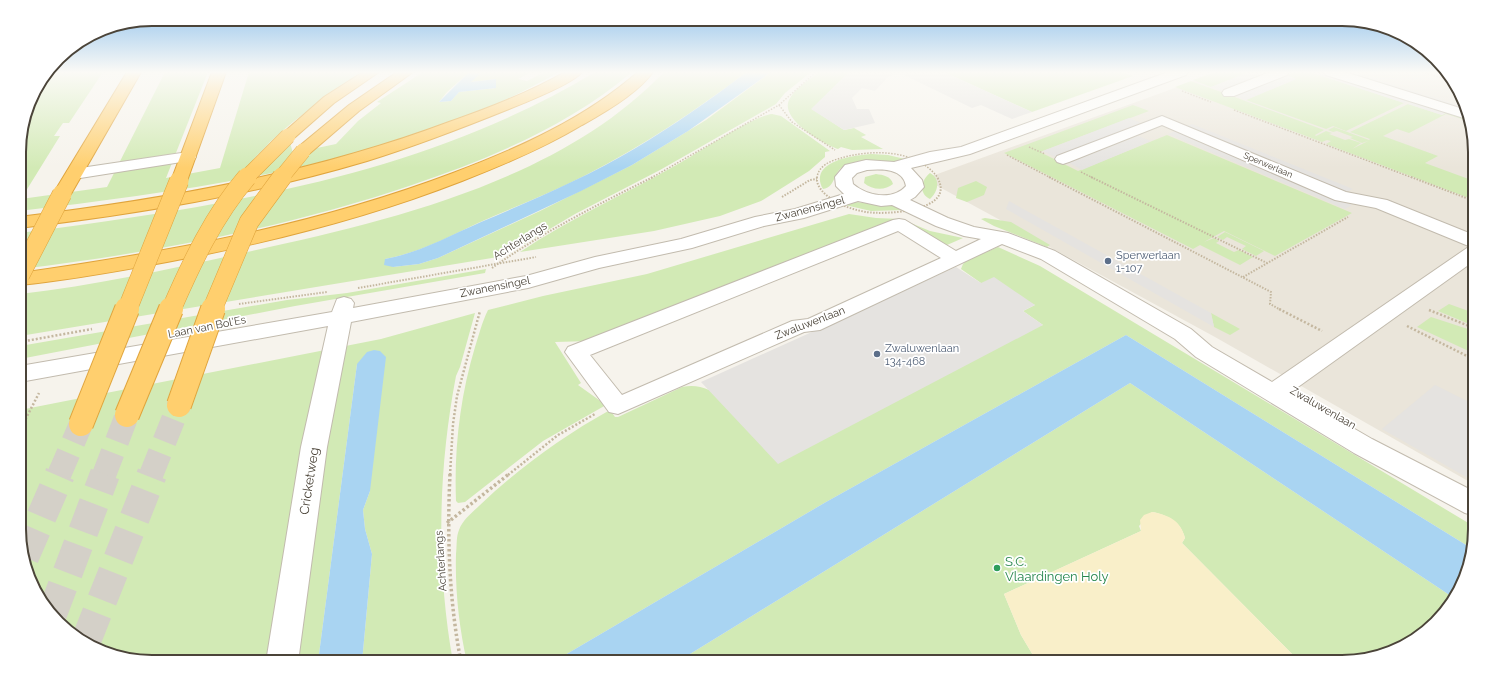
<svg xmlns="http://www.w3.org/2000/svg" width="1494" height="681" font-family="Raleway,sans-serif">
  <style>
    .residential { fill: #eae5da }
    .green { fill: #d2eab5 }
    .sand { fill: #f9efc9 }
    .parking { fill: #e5e3e0 }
    .water { fill: #a9d4f2 }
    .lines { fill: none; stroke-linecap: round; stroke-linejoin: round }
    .highway-tunnel-far1 { stroke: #d4d0c8; stroke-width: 24; stroke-dasharray: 24 12; stroke-linecap: butt }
    .highway-tunnel { stroke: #d4d0c8; stroke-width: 30; stroke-dasharray: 30 14; stroke-linecap: butt }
    .minor-casing { stroke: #c2bbae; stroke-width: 2 }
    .highway-casing { stroke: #e0a43c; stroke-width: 2 }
    .path-far3 { stroke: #c4b79f; stroke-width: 1.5; stroke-dasharray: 1.5 1.5; stroke-linecap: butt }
    .path-far2 { stroke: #c4b79f; stroke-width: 2; stroke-dasharray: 1.5 1.5; stroke-linecap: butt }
    .path-far1 { stroke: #c4b79f; stroke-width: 2.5; stroke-dasharray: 2 2; stroke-linecap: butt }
    .path { stroke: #c4b79f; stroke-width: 3.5; stroke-dasharray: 2.5 2.5; stroke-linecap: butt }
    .minor { fill: #fff; fill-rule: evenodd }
    .highway { fill: #ffcf6e; fill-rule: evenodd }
    .highway-bridge-far2-casing { stroke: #e0a43c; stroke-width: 16; stroke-linecap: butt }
    .highway-bridge-far1-casing { stroke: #e0a43c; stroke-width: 20; stroke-linecap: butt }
    .highway-bridge-casing { stroke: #e0a43c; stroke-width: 26; stroke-linecap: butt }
    .highway-bridge-far2 { stroke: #ffcf6e; stroke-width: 15 }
    .highway-bridge-far1 { stroke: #ffcf6e; stroke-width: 19 }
    .highway-bridge { stroke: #ffcf6e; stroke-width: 24 }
    .service-dot { fill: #5c6f8a; stroke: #fff; stroke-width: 1.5 }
    .leisure-dot { fill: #2e9e5b; stroke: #fff; stroke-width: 1.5 }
    .labels { text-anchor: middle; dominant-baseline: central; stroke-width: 3.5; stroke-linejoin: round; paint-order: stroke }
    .far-street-label { font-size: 9px; fill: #4b4439; stroke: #fff }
    .street-label { font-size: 11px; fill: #4b4439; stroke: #fff }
    .service-label { font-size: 11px; fill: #4e5e75; stroke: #fff; text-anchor: start }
    .near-street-label { font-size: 13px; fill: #4b4439; stroke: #fff }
    .near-leisure-label { font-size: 13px; fill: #27864d; stroke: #fff; text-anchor: start }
    .rim { fill: none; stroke: #4b4439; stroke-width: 2 }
  </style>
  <rect width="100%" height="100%" fill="#f6f3ec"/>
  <path class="residential" d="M1219,72h229l26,63 1,350 -260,-148 -283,-154v-7z"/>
  <g class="green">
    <path d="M49,72h54l-34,51h-6l-9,13h6l-39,63 86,-12 58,-115h43l-42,106 54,-10 29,-96h119c-35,20 -68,42 -98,70 -5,6 -12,12 -17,18l35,-24 5,17 43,-9 22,-23 23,-18 -4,-1 46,-30h46l-22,20 -8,10 12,-1 8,-9 37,-4v-9l-26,3 12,-10h49l-13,7 9,2 18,-9h14c-22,12 -44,24 -67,34 -144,64 -317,86 -473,105v-68l14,-50z"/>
    <path d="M595,72h37c-64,54 -141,86 -220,113 -127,43 -259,68 -392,84l-1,-36c199,-26 402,-56 576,-161z"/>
    <path d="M664,72h83c-51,38 -104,74 -161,103 -35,18 -72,32 -108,48 -31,15 -60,30 -93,36l8,8 26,-3 19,-6 102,-47 92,-46 74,-45 65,-48h40l-26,21 -9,11 -116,66 -85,44 -71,42 -484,80v-42c78,-9 155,-26 232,-43 141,-31 309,-71 412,-179z"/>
    <path d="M819,72h30l-37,37 32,21 10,-2 12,7 -5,2 22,12 -31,1 -11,-3 -3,2c-15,-5 -58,-30 -49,-49 5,-11 20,-20 30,-28z"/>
    <path d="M944,72h178l11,4 -101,36z"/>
    <path d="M1215,72h34l-38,15 -18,-7z"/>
    <path d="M1294,72h16l94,31 -58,28 -13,-5 -7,3 -80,-29 50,-21 -10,-4z"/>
    <path d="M1191,81l133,49 -9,5 1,1 10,-5 6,2 -3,1 16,6 4,-1 12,4 -9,6 16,-8 -6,2 -12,-5 3,-1 -16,-6 -4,1 -5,-2 6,-3 35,13 1,-1 -20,-7 58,-28 34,11 5,-3 20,7 1,2 -22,-7 -37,19 -12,-4 -14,7 55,20 -13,7 49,18v19l-148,-56 5,-3 -4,-1 -5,2 -147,-55z"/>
    <path d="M1133,105l16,6 -109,41 38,19 89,-36 185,78 -77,43 -51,-25 -20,11 10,-4 5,3 -3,2 18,9 5,-2 14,7 -13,8 -40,-20 -7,4 -189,-96z"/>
    <path d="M772,114l9,2 49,35 -5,1v5l-16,14 -48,30 -41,15 -66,15 -134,21c50,-34 106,-58 158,-88 20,-11 75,-48 94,-50z"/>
    <path d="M872,154l16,1 21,5c-21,3 -45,-2 -66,7 -10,5 -7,20 -20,22 -15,-28 31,-34 49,-35z"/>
    <path d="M930,173c11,6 8,19 0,26 -11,-5 -10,-18 0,-26z"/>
    <path d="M876,174c7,1 15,2 17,10 -8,7 -21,6 -29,-1l1,-6z"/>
    <path d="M976,181l11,6 -3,8 -17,7 -11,-4 2,-10z"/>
    <path d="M855,202l35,3 14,5 -33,1 -26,-6z"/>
    <path d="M849,214l27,4 25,1 29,12 33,7 -16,7 -36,-21 -320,117 -36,1 26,41 -3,2 28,20 -63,36 -78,61 -7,1 -2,-2c-2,-52 4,-104 19,-154 4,-12 7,-25 13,-37l55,-14 104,-22z"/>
    <path d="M985,218l26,4 39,23 -3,2 -53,-21 -13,-7z"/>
    <path d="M1225,232l39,19 -8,5 -14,-7 4,-3 -19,-9 -4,3 -6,-3z"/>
    <path d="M998,247l42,19 435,261 -4,21 -345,-213 -300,167 -273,160h-86c-8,-35 -12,-72 -11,-108 1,-8 0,-17 3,-24 4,-11 14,-18 21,-25 39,-37 83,-69 130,-95l5,7h3l64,-30c10,-2 18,-1 27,3l334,-65 -20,-14 12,-6 -54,-22 -20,-14 2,-5 3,-3z"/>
    <path d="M486,269l-1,4 -190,33 -275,53v-13l267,-46 60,-7z"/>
    <path d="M1449,304l25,9v13l-36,-15z"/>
    <path d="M475,313l-15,54 -4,9c-18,94 -20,191 -3,286h-91l10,-108 -7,-25 -2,-19 7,-19 -13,-127 -39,298h-166l-51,-10 -55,-42 -26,-63v-137l361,-71z"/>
    <path d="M1211,313l29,16 -10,6 -16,-8z"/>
    <path d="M1431,317l43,14 1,23 -58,-27z"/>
    <path d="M1130,383l324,215 -7,12 -31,29 -65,23h-51l-118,-119 3,-5c-4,-16 -17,-23 -33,-26l-13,14 2,5 -137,63 17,41 16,27h-360z"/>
  </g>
  <path class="sand" d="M1152,512c17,3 29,9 33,26l-3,5 118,119h-263l-16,-27 -17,-41 137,-63 -1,-11 4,-5z"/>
  <g class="parking">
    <path d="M849,72h95l88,40 -20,7 -31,-14 -9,3 -72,-35 -12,4 -13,14 -13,-3 -10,10 5,11h12l6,14 -31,7 -33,-21z"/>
    <path d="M1249,72h45l-7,3 9,4 -50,21 -35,-13z"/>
    <path d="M1310,72h43l69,22 -5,2 4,2 5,-3 34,11 -18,9 -34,-11 5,-2 -4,-2 -5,3z"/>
    <path d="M1129,118l12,5 -86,34 -12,-6z"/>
    <path d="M1192,124l161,65 -7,3 -161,-65z"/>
    <path d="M1175,131l177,74 -7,4 -177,-75z"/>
    <path d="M1138,136l13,5 -69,29 -13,-7z"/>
    <path d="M1009,201l202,112 3,14 -208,-118z"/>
    <path d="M956,267l25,16 13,-6 41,28 -12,6 20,14 -265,139 -77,-82z"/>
    <path d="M1435,385l40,20v77l-93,-53z"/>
  </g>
  <g class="water">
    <path d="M469,72h13l-11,10 25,-3v9l-37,4 -8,9 -12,1z"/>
    <path d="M747,72h24l-83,59 -56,34 -51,26 -143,67 -19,6 -26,3 -9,-2 1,-6c34,-6 64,-23 96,-37 52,-22 104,-44 153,-73 39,-23 77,-50 113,-77z"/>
    <path d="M1126,335l345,213 -6,32 -11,18 -324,-215 -453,279h-124l273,-160z"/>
    <path d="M374,350l6,1 6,6 -16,134 -7,19 2,19 7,25 -10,108h-44l39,-298 10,-12z"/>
  </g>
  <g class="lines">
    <g class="highway-tunnel-far1">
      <path d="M59,475l22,-51"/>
      <path d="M104,475l23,-60"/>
      <path d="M151,475l28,-70"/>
    </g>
    <g class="highway-tunnel">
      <path d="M24,557l36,-83"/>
      <path d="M52,614l53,-140"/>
      <path d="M86,641l66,-167"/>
    </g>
    <defs>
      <g id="minor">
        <path d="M1168,72h20l-2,3 -216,79 -59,14 11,12 2,7 -9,10 -5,3 38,18 26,9 34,6 47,18 136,78 21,18 60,35 195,-134 4,-1 -95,-39 -41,-8 -173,-75 -93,37 -6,2 -6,-2 -2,-3 2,-3 105,-40 184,76 41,8 87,35v26l-183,131 81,47 103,53v24l-10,-3 -111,-60 -158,-96 -21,-18 -134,-80 -39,-15 -182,86 -16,2 -186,82 -9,-2 -44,-60 3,-5 325,-127 6,-1 6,1 51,31 25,-12 -17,-3 -28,-10 -44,-21 -11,1 -23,-5 -54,17 -40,8 -72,22 -93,20 -71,20 -177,34 -24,125 -29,215h-32l35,-215 27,-121 -308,56v-16l312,-54 5,-13 7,-2 7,2 3,4 -1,5 173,-32 69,-19 86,-18 74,-22 40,-8 49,-15 -8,-8 -1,-9 10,-12 21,-5 28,2 36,-10 31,-5zM867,170c14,-1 36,-2 39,16 -13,15 -39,10 -53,-2l-1,-6 5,-5zM898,231l43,27 -133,61 -16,2 -170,74 -32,-40z"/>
        <path d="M1270,72h19l-2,3 -53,21h-10l-2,-3 2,-3z"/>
        <path d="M1324,72h21l118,37 4,10 -141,-44z"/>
        <path d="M188,152l6,2 2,3 -2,3 -120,19 -6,-1 -2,-4 2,-4 6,-1z"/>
      </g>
      <g id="highway">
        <path d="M127,72h14l-70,122 -3,4 -6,1 -6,-1 -3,-4z"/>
        <path d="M212,72h14l-39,109 -2,4 -6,1 -6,-1 -2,-4z"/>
        <path d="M363,72h16l-45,31 -41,36h-10l-3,-3 3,-3 41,-36z"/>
        <path d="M397,72h16l-54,39 -50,43h-12l-2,-3 2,-3 52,-43z"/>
        <path d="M565,72h17c-9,12 -58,31 -73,37 -47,19 -94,37 -142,52 -114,34 -230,53 -348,67v-11c147,-18 291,-43 430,-95 39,-14 79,-29 116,-50z"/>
        <path d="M638,72h15c-15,21 -49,41 -71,53 -38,23 -79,40 -120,56 -95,37 -194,62 -295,81 -48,9 -98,18 -147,23v-12c148,-21 293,-47 433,-100 66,-25 131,-54 185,-101z"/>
      </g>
    </defs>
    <use href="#minor" class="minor-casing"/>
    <use href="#highway" class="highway-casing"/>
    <g class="path-far3">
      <path d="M1422,72l30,9"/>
      <path d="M1182,91l29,11"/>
      <path d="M779,105l13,17 43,28"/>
      <path d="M1234,110l179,68"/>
      <path d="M1029,147l16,7"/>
      <path d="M1007,155l44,23"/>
      <path d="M1081,172l12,6"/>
      <path d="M651,178l128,-73 37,-33"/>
      <path d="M817,178c1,-12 13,-17 24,-20 31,-9 76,-9 97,20"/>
    </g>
    <g class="path-far2">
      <path d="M817,177c-1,6 3,12 7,16 12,11 26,16 42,19 18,3 92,0 71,-35"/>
      <path d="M1049,177l222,115 -1,12 11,6"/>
      <path d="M1091,177l176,86"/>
      <path d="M1411,177l63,24"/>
      <path d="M782,197l28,-17 7,-1"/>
      <path d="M492,268c51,-36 105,-63 161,-91"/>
      <path d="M1243,277l105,-60"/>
      <path d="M358,288l178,-31"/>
      <path d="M239,304l88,-12"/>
    </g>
    <g class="path-far1">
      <path d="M1279,309l43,22"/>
      <path d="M1429,310l45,18"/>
      <path d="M1407,326l68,34"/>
      <path d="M20,342l72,-13"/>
      <path d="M20,430l19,-37"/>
      <path d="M450,475l3,-51 4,-28 23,-85"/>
      <path d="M508,475l50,-40 37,-21"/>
    </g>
    <g class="path">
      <path d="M450,474c-3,63 -1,126 11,188"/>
      <path d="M447,523l62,-49"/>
    </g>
    <use href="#minor" class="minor"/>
    <use href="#highway" class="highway"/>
    <defs>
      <g id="highway-bridge-far2">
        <path d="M246,178l42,-42"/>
        <path d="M281,178l22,-27"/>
      </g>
      <g id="highway-bridge-far1">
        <path d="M20,275l42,-81"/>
        <path d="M127,310l52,-129"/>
        <path d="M171,310c20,-46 43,-95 76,-133"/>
        <path d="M212,310l37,-88 33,-45"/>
      </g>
      <g id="highway-bridge">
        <path d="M179,405l34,-96"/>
        <path d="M127,415l44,-106"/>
        <path d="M81,424l46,-115"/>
      </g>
    </defs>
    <use href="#highway-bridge-far2" class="highway-bridge-far2-casing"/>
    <use href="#highway-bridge-far1" class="highway-bridge-far1-casing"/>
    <use href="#highway-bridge" class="highway-bridge-casing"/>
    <use href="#highway-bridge-far2" class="highway-bridge-far2"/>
    <use href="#highway-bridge-far1" class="highway-bridge-far1"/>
    <use href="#highway-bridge" class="highway-bridge"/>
  </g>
  <linearGradient id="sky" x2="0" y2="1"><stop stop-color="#8fc1ec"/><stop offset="0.43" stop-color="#fbfaf6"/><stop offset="1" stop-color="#fbfaf6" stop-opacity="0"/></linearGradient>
  <rect width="1494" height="168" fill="url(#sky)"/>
  <g class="service-dot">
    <circle cx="1108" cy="261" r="4"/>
    <circle cx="877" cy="354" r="4"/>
  </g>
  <circle class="leisure-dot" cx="997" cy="568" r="4"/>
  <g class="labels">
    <g class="far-street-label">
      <text transform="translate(1268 165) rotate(23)">Sperwerlaan</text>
    </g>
    <g class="street-label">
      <text transform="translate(810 209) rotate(-15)">Zwanensingel</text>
      <text transform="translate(520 241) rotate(-32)">Achterlangs</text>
      <text transform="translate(495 287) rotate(-11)">Zwanensingel</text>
      <text transform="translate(810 323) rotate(-21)">Zwaluwenlaan</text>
      <text transform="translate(207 327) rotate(-11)">Laan van Bol'Es</text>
      <text transform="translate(1323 408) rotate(30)">Zwaluwenlaan</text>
      <text transform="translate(441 561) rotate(-94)">Achterlangs</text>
    </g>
    <g class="service-label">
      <text x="1116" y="255">Sperwerlaan<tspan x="1116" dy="13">1-107</tspan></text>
      <text x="885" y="348">Zwaluwenlaan<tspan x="885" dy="13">134-468</tspan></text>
    </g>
    <g class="near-street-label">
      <text transform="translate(309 481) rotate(-81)">Cricketweg</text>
    </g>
    <g class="near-leisure-label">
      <text x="1005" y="561">S.C.<tspan x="1005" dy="15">Vlaardingen Holy</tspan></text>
    </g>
  </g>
  <path d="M0 0H1494V681H0ZM152 26H1342A126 126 0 0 1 1468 152V529A126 126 0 0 1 1342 655H152A126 126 0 0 1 26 529V152A126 126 0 0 1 152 26Z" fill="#fff" fill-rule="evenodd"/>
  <path class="rim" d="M152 26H1342A126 126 0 0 1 1468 152V529A126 126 0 0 1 1342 655H152A126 126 0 0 1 26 529V152A126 126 0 0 1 152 26Z"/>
</svg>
